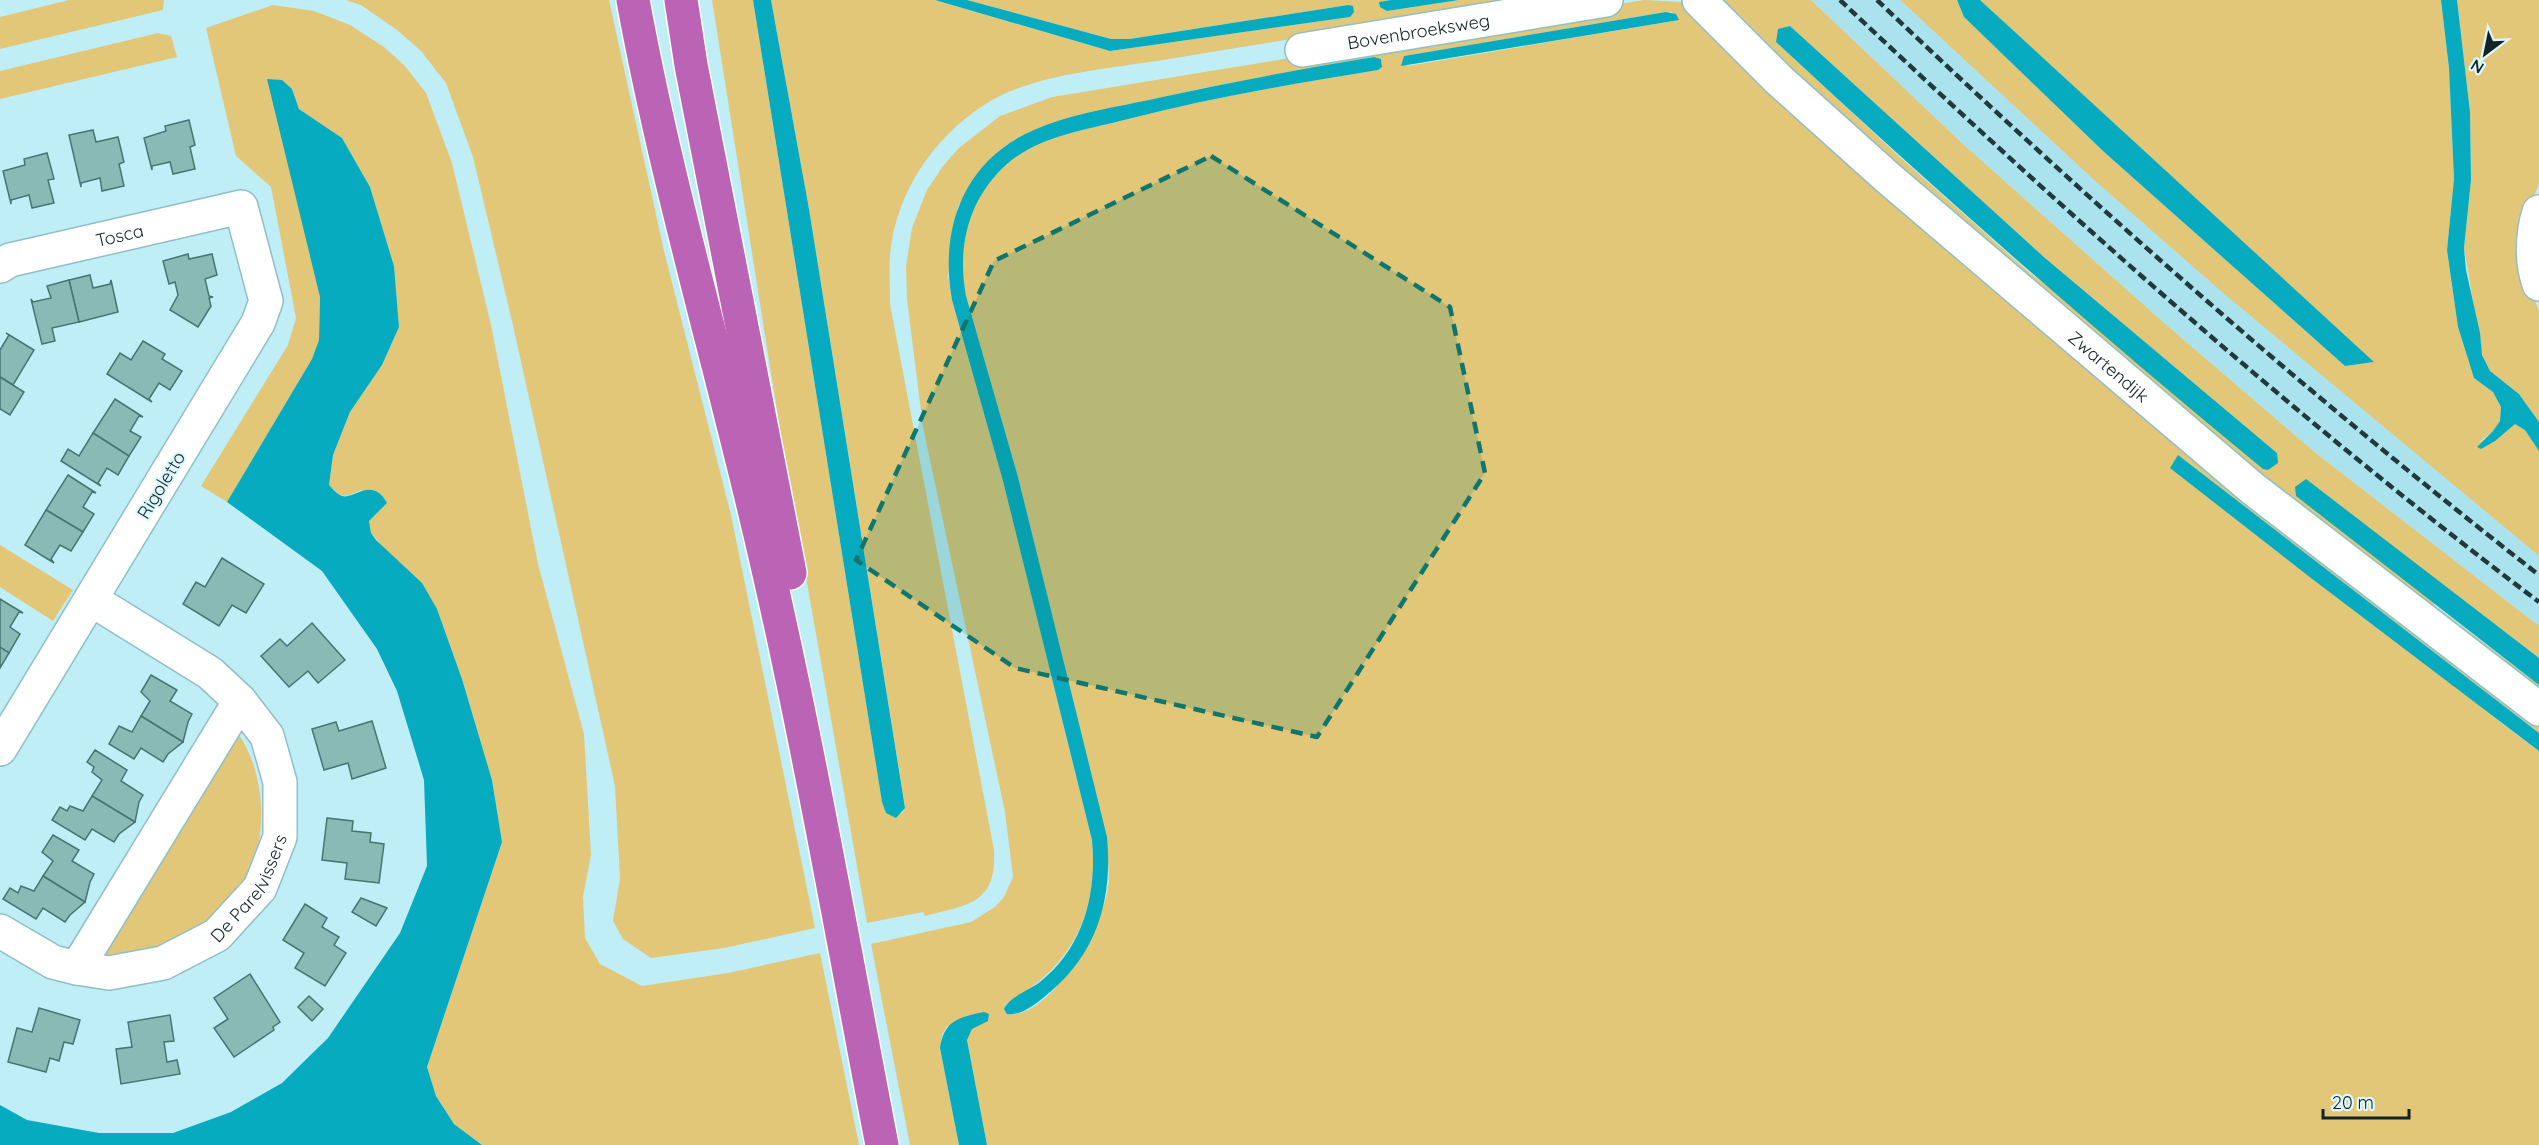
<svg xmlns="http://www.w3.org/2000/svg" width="2539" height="1145" font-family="Quicksand,sans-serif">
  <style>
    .built { fill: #aae3ee }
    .green { fill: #e2c779; fill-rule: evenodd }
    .water { fill: #06abc0 }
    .building { fill: #8abab6; stroke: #487572; stroke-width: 1.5 }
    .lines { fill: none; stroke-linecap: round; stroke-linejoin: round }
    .minor-casing { stroke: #90bfc7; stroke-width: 36 }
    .highway-casing { stroke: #fff; stroke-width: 36 }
    .minor { stroke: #fff; stroke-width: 33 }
    .highway { stroke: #bb63b4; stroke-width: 33 }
    .rail { stroke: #22383b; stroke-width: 4.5; stroke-dasharray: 9 4.5; stroke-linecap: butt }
    .marked { fill: #0f766e; fill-opacity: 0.2; stroke: #0f766e; stroke-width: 4.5; stroke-dasharray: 12 8; stroke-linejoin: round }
    .labels { text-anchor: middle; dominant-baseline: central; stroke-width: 4.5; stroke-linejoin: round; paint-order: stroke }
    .street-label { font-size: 18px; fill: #102326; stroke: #dcf8fd }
  </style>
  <rect width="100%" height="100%" fill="#bfeef7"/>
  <path class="built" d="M1811,0h89l194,180 129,113 316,263v70l-222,-172 -154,-132 -199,-177z"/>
  <g class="green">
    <path d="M69,0h95l-1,10 -163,39v-32z"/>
    <path d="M346,0h263l55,251 67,264 84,413 -91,20 -73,10 -28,-19 -10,-18 7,-43 -5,-92 -103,-465 -39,-164 -27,-74 -25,-32 -24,-21 -36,-25z"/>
    <path d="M712,0h41l129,802 4,11h16l3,-6 -96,-598 -38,-209h164l175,51 240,-34 3,-5v-5l-5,-2 -218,34h-19l-144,-39h424l-12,2 8,9 72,-11h90c-129,20 -258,38 -386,60 -55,9 -132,14 -179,45 -51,33 -88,88 -94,149 -1,16 0,33 0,50l104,546c3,54 -26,55 -69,66l-2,-4 -56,11 -87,-493z"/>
    <path d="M1644,0l38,2 176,162 681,554v15l-361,-278 322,267 39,29v394h-1552l-20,-105 4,-11 -24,-3 -5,9 -2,13 19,97h-49l-39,-201 100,-22 24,-15 9,-10 9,-20 -8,-65 -82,-385 -16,-128 -1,-33 6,-38 15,-38 16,-24 16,-18 41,-32 52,-19zM1666,12h6l7,8 -272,46 -3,-10zM1374,57l7,2 1,7 -4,4c-87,14 -173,29 -258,51 -39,10 -82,16 -113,43 -39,35 -50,83 -41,133l52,180 81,332c5,26 12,52 9,79 -5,36 -57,132 -101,126l-2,-9 2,-2c65,-36 92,-90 85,-163l-89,-359 -51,-181 -4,-24 10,-70 24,-38 32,-28 39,-17 151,-35z"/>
    <path d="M1724,0h87l153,145 199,177 154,132 222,172v32l-92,-70 -13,17 105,80v13l-201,-152 -445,-375 -170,-168zM1790,26l255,232 232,195 -246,-179 -129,-115 -126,-117z"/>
    <path d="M1900,0h57l7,17 139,134 242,215 28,-4 -393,-362h461l8,68 5,111 -7,71 11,77 16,51 19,14 8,15 -1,14 -7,10 -15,12 37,-19 10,6 14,21v105l-316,-263 -129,-113z"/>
    <path d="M2457,0h82v184l-12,29 -1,65 13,33v111l-20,-28 -29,-23 -8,-16 -18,-107 7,-68 -1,-68z"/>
    <path d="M273,5l41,6 36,14 34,22 21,19 21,27 26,70 39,162 47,239 46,170 7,121 -8,41 2,42 15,26 42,22 86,-13 92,-20 39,192h-377l-28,-21 -18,-28 -9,-29 75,-225 -10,-62 -30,-101 -25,-70 -66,-76 -2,-12 18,-18 -26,-13c-18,8 -18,9 -32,-5l4,-30 17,-43 32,-47 17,-38 -5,-61 -24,-79 -28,-49 -43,-29 -7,-20 28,208 -1,43 -7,19 -85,143 -26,-16 87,-141 8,-27 -25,-131 -35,-31 -30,-128z"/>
    <path d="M158,33l13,3 6,21 -177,42v-28z"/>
    <path d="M0,545l73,45 -20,31 -53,-34z"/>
    <path d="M235,730c36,44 35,132 -4,174 -12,13 -35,31 -50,41 -10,6 -69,12 -85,14z"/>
  </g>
  <g class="water">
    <path d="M753,0h18l38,209 96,599 -9,10 -10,-5 -4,-11z"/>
    <path d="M935,0h32l144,39h19l218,-34 5,1 1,6 -4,5 -240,34z"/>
    <path d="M1391,0h68l-72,11 -7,-4 -1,-5z"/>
    <path d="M1957,0h23l394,362 -29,4 -242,-215 -139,-134z"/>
    <path d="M2441,0h16l13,112 1,68 -7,68 2,22 14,63 2,22 8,16 29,23 20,28v29l-14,-21 -10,-6 -20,17 -14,8 -4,-2 16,-16 7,-10 1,-14 -8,-15 -19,-14 -16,-51 -11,-77 7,-71 -5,-111z"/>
    <path d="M1666,12l10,2 3,6 -278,46 3,-10z"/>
    <path d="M1790,26l255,232 232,195 1,10 -10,7 -5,-1c-168,-138 -329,-280 -487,-427l2,-13z"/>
    <path d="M1374,57l7,2 1,8 -4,3c-87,14 -173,29 -258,51 -39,10 -82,16 -113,43 -39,35 -50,83 -41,132l52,181 89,360c6,65 -11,120 -64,161 -10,8 -23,18 -36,16l-3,-5c5,-12 26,-19 36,-27 44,-35 57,-89 52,-142l-89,-359 -51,-181c-13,-72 12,-140 82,-170 39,-17 84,-23 124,-32 72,-16 144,-29 216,-41z"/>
    <path d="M267,79l15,1 10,9 7,20 43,29 28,49 24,79 5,61 -17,38 -32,47 -17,43 -4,30c3,3 7,8 11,10 12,8 31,-21 47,8l-18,18 2,12 5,7 46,43 15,26 25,70 30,101 10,62 -75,225 9,29 18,28 28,21h-482v-40l27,15 72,13h74l58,-21 51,-29 46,-45 72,-105 27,-67 -3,-86 -27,-89 -20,-42 -55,-78 -95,-69 85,-143 7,-19 1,-43z"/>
    <path d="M2178,455l361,278v18l-228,-173 -141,-110z"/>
    <path d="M2306,479l233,179v27l-243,-189 -1,-9z"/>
    <path d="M984,1012l5,2 -1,7 -16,8 -5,11 20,105h-28l-19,-97c4,-28 20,-31 44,-36z"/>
  </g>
  <g class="building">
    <path d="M189,120l6,25 -5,2 5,22 -22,5 -3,-12 -18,4v4l-8,-32 22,-7 -1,-5z"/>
    <path d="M93,130l3,12 22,-5 6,25 -5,2 5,22 -22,5 -2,-13 -19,5v4l-12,-52z"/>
    <path d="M47,153l7,26 -6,1 6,23 -22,5 -3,-13 -18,5v4l-8,-33 22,-6 -1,-6z"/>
    <path d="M188,254l1,5 23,-5 5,21 -12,4 4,17 4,1 -4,1 2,8 -13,21 -28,-17 8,-15 -3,-13 -6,2 -6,-23z"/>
    <path d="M90,275l3,13 17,-4 1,-4 7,32 -39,10 -10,-42z"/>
    <path d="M69,280l10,42 -27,6 3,13 -13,3 -11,-45 2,3 18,-4 -4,-12z"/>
    <path d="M6,333l28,17 -21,35 -13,-8v-27l9,-15z"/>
    <path d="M143,341l22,13 -3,5 20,12 -12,19 -11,-7 -10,16 3,3 -45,-28 13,-21 11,7z"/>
    <path d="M0,377l24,15 -14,23 -10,-6z"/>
    <path d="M115,399l28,18 -4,-1 -9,15 11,6 -12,19 -36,-23z"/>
    <path d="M93,433l36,23 -11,19 -11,-7 -9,15 3,3 -40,-25 7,-12 11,7z"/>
    <path d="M68,475l28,18 -4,-1 -9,15 11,7 -11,18 -37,-22z"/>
    <path d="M46,510l37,22 -12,19 -11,-6 -9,14 3,4 -29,-18z"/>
    <path d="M222,558l42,26 -18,29 -14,-8 -13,21 -36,-22 13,-22 9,5z"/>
    <path d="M0,599l23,14 -4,-1 -9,15 10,7 -11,19 -9,-6z"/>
    <path d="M312,623l33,37 -27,23 -10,-12 -19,16 -28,-31 19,-17 7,7z"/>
    <path d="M0,647l9,6 -9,15z"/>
    <path d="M151,675l26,15 -7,11 22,13 -4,8 -5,20 -42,-26 9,-15 -9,-9z"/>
    <path d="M141,716l42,26 -15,12 -5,8 -22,-14 -7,11 -25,-15 10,-18 13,6z"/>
    <path d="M372,721l14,47 -34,11 -4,-16 -24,7 -12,-41 24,-7 3,9z"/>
    <path d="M95,750l32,20 -6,11 22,14 -4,7 -4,20 -43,-26 10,-16 -10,-8 2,-5 -7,-5z"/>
    <path d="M92,796l43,26 -16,12 -5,8 -22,-13 -7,11 -33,-20 8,-13 7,4 3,-5 13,5z"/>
    <path d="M327,818l26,3 -1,10 19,2 -1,9 14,2 -5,39 -34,-4 2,-16 -25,-3z"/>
    <path d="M53,835l26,15 -7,11 22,13 -4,8 -5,20 -42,-26 10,-15 -11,-9z"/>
    <path d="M43,876l42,26 -15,13 -5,7 -22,-14 -7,11 -33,-20 7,-11 8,5 3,-7 13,5z"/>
    <path d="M361,898l26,10 -11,18 -24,-14z"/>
    <path d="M305,904l22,14 -5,9 17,10 -5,8 12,8 -21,33 -30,-18 9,-15 -21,-13z"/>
    <path d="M250,974l30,48 -7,5 1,3 -40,27 -20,-29 14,-9 -14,-21z"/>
    <path d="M309,996l14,13 -11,12 -14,-14z"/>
    <path d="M39,1008l41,12 -7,24 -9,-2 -5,19 -9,-3 -4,14 -38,-10 9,-34 15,4z"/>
    <path d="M170,1015l4,26 -10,1 3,20 10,-2 3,14 -59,10 -5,-35 16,-2 -4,-25z"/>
  </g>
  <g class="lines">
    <defs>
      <g id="minor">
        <path id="s1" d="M1699,0l80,80 108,97 365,311 287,221"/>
        <path id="s2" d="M1302,50l304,-50"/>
        <path d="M2539,212c-7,22 -8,50 0,72"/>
        <path id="s3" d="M0,266l10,-6 231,-53 25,94 -8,22 -258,426"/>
        <path id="s4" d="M0,931l53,31 24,6 32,5 54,-10 54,-28 43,-47 20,-51v-55l-13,-46 -27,-35 -30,-28 -118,-73"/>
        <path d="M77,968l163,-267"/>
      </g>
      <g id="highway">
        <path d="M633,0c33,181 86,359 128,539 47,200 82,404 121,606"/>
        <path d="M681,0l10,65 99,508"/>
      </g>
    </defs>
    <use href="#minor" class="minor-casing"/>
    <use href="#highway" class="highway-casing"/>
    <use href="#minor" class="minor"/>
    <use href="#highway" class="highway"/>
    <g class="rail">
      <path d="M1840,0c223,211 454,417 699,602"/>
      <path d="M1877,0c212,202 431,395 662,575"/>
    </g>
  </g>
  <path class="marked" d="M1211,156l239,151 35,166 -168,264 -302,-69 -159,-108 138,-299z"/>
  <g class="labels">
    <g class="street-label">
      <text stroke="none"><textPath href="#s2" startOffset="118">Bovenbroeksweg</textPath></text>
      <text stroke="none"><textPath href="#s3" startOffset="124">Tosca</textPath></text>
      <text stroke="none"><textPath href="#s1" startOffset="550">Zwartendijk</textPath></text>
      <text transform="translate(161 485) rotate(-59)">Rigoletto</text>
      <text stroke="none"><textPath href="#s4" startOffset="292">De Parelvissers</textPath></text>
    </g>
  </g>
  <g transform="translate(2485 54) rotate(212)" stroke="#dcf8fd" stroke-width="4.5" paint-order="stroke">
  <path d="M0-4.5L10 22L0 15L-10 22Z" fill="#102326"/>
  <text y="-9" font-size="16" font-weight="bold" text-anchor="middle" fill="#102326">N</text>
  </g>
  <path d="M2323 1109v9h86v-9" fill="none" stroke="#102326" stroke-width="3"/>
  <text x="2332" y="1109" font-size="18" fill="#102326" stroke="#dcf8fd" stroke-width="4.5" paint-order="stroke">20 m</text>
</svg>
